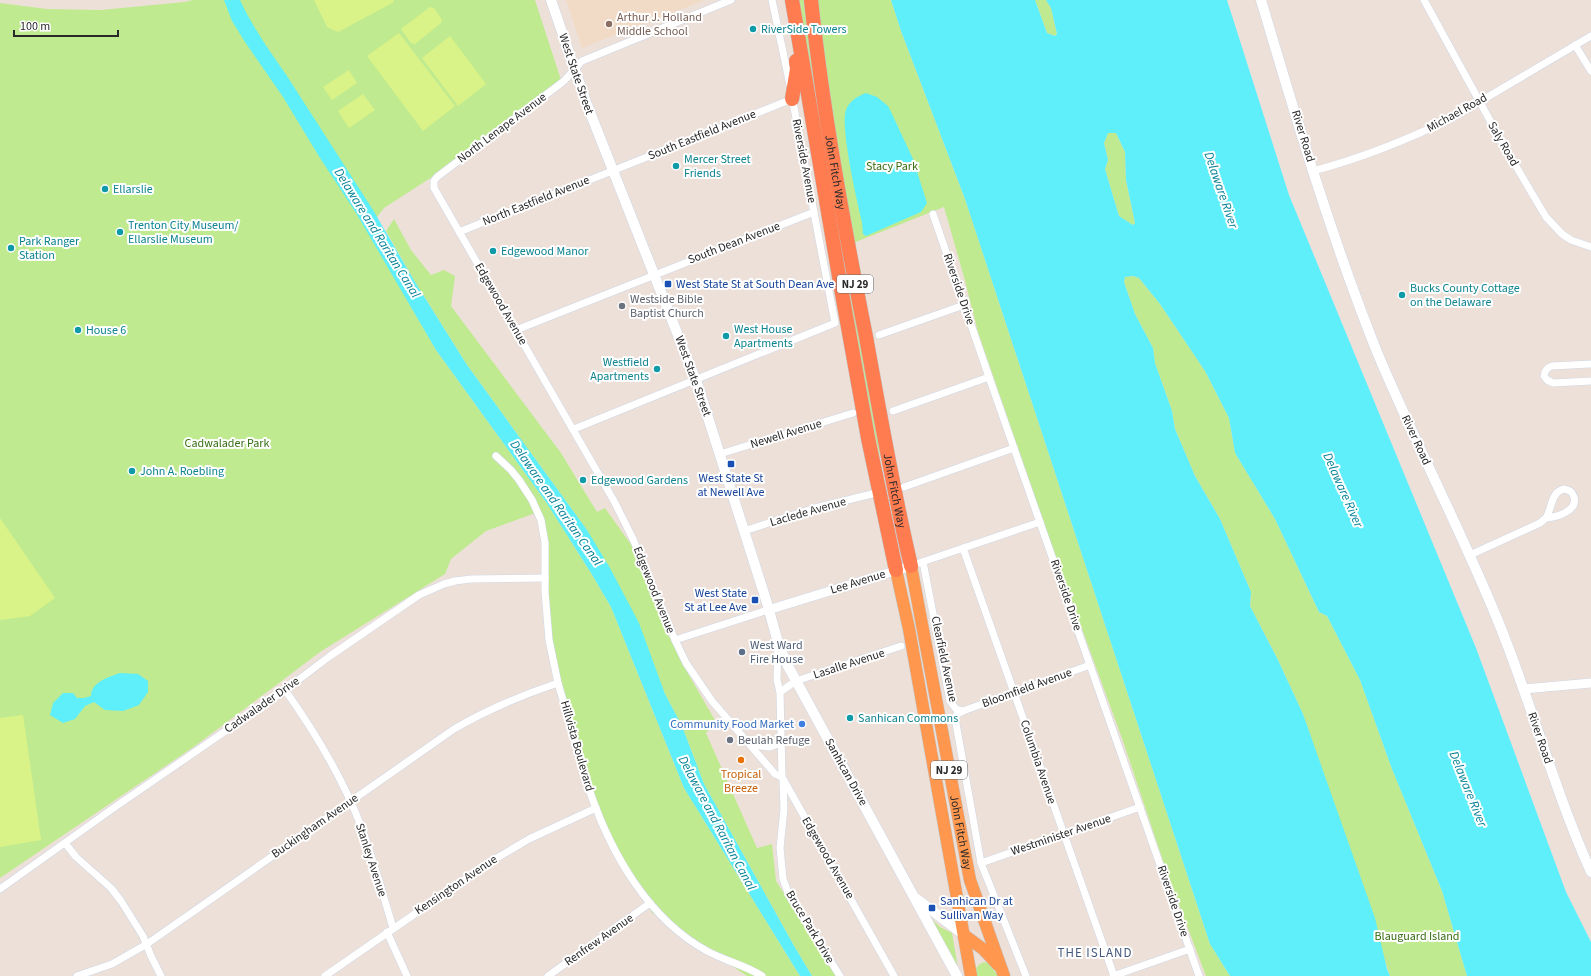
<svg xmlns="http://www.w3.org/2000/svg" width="1591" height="976" font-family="'Source Sans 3',sans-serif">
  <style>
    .education { fill: #f1dbc6 }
    .green { fill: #bfea8f }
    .pitch { fill: #daf389 }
    .water { fill: #5feffb; fill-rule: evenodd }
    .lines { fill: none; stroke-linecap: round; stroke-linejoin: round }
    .minor-casing { stroke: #ced6e4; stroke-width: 8 }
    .tertiary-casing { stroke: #ced6e4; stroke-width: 10 }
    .secondary-casing { stroke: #ced6e4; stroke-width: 11 }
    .trunk-casing { stroke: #c3c3c3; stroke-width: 13 }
    .motorway-casing { stroke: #c3c3c3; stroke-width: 15 }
    .minor { stroke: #fff; stroke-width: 7 }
    .tertiary { stroke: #fff; stroke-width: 9 }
    .secondary { stroke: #fff; stroke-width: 10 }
    .trunk { stroke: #ff984e; stroke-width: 12 }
    .motorway { stroke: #ff7c51; stroke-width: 14 }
    .education-dot { fill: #8d6e63; stroke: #fff; stroke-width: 1.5 }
    .culture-dot { fill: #0f9aa8; stroke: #fff; stroke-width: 1.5 }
    .transit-dot { fill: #1a4fb4; stroke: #fff; stroke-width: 1.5 }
    .worship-dot { fill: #6b7280; stroke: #fff; stroke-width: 1.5 }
    .service-dot { fill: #5c6f8a; stroke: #fff; stroke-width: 1.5 }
    .shop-dot { fill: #3f7fe0; stroke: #fff; stroke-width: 1.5 }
    .food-dot { fill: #e8710a; stroke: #fff; stroke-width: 1.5 }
    .labels { text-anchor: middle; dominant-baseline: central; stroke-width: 4; stroke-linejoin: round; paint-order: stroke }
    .shield { fill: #fff; stroke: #696969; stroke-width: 1 }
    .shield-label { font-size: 11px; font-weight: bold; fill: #292929 }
    .education-label { font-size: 12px; fill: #785e54; stroke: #fff; text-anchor: start }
    .culture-label { font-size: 12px; fill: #0d838f; stroke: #fff; text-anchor: start }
    .street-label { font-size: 12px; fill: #292929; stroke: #fff }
    .park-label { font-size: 12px; fill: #366d12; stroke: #fff }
    .transit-label { font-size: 12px; fill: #164399; stroke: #fff; text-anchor: start }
    .worship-label { font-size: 12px; fill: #5b616d; stroke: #fff; text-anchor: start }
    .service-label { font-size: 12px; fill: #4e5e75; stroke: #fff; text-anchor: start }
    .shop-label { font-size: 12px; fill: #366cbe; stroke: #fff; text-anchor: end }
    .food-label { font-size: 12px; fill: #c56008; stroke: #fff }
    .water-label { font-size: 13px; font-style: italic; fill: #028096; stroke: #fff }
    .neighbourhood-label { font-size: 13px; letter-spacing: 1px; fill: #455a7e; stroke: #fff }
  </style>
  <rect width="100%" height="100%" fill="#ede0d9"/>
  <path class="education" d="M566,0h139l-123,48z"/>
  <g class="green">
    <path d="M193,0h342l26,80 -132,99 -45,29 -7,9 35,91 24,42 110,152 45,71 20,34 73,181 116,188h-53l-95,-63 -56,-98 -42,-146 -16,-157 -52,19 -35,28 -6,15 -125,78 -125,94 -195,132v-875l47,6 54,1 83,-8z"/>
    <path d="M798,0h7l76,456h-1l-12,-45z"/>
    <path d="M810,0h81l10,31 64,168 245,745 20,32h-24l-39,-103 -44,-132 -68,-186 -77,-223 -14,-55 -20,-70 -96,38z"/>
    <path d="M1035,0h11l5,8 6,26 -2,2 -8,-3z"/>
    <path d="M1108,133h8l9,19 1,28 9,43 -2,2 -14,-9 -14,-47 3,-9 -4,-17z"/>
    <path d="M394,219l17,31 20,25 13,-5 11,6 -4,30 110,147 36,59 8,-4 27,38 50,117 34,59 -10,11 51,115 15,-4 4,37 61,95h-25l-19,-32 -89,-160 -22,-58 -17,-32 -78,-164 -120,-165 -52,-83 -29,-51z"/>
    <path d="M1133,276l6,2 21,26 45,67 24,47 6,35 40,66 44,93 8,4 33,64 32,89 50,122 25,85h-77l-87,-262 -25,-54 -28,-54 1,-14 -31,-73 -25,-43 -20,-47 -3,-18 -17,-48 -2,-15 -18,-34 -11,-32 1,-5z"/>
    <path d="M931,918l9,9 12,6 6,35z"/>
    <path d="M985,962l4,2 9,12h-22c-1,-8 1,-12 9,-14z"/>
  </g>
  <g class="pitch">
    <path d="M314,0h79l1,2 -56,30 -11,-5z"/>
    <path d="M430,7l4,1 8,12 -1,3 -26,21 -4,-1 -10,-14z"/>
    <path d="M399,33l56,73 -32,25 -56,-75z"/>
    <path d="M450,36l36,48 -28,22 -36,-48z"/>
    <path d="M349,70l8,13 -25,17 -9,-13z"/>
    <path d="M363,94l12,16 -26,18 -11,-17z"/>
    <path d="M0,518l55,80 -25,18 -30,4z"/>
    <path d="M23,715l18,125 -41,7v-129z"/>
  </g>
  <g class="water">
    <path d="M224,0h16c12,26 30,52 47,76l86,134 42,72 52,83 120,165 23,38 29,55 26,71 17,32 22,58 89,160 19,32h-12l-116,-188 -73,-181 -20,-34 -45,-71 -110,-152 -80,-137 -36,-55 -37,-61 -38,-55 -13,-21z"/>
    <path d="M891,0h144l12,33 8,3 2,-2 -6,-26 -5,-8h181l62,195 187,453 90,244 25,50v34h-124l-25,-85 -50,-122 -32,-89 -33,-64 -8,-4 -44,-93 -40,-66 -6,-35 -24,-47 -45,-67 -21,-26 -6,-2 -8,1 -1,5 11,32 18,34 2,15 17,48 3,18 20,47 25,43 31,73 -1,14 28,54 25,54 72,204 12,51 3,7h-160l-20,-32 -245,-745 -64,-168zM1108,133h8l9,19 1,28 9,43 -2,2 -14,-9 -14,-47 3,-9 -4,-17z"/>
    <path d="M866,93l11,4 11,9 4,8 21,45 14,44 -6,9 -55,24 -3,-2 -1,-12c-5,-21 -22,-95 -16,-112 3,-9 12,-14 20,-17z"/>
    <path d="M120,673l18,1 10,7v11l-9,13 -16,6 -18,-1 -11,-8 -9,4 -10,13 -12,4 -13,-8 3,-12 10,-10h10l4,5h7l7,-2c0,-14 18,-19 29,-23z"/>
  </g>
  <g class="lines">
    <defs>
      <g id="minor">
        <path d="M731,0l-149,61 -18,20 -127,96 -3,4v7l180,313 19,38 42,101 11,23 26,38 63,73 7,3 112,199"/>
        <path d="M772,0l18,85"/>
        <path d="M1424,0l80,146 42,71 16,17 9,6 20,7"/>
        <path d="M1575,45l16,26"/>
        <path d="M1313,171c49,-13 94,-31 139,-53l139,-82"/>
        <path d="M933,214l56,163 210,599"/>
        <path d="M459,232l333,-133"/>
        <path d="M516,330l298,-118"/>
        <path d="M879,335l85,-30"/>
        <path d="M1591,364l-39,2c-5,2 -7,4 -8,10l3,4 6,3 38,-2"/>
        <path d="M893,411l96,-34"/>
        <path d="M574,429l261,-106 -43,-226"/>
        <path d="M720,454l133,-41"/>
        <path d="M496,456l15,14 8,10 13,20 9,20 4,23v49l4,48 9,43 32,109c21,61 58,127 117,159 18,10 38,14 55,25"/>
        <path d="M904,487l110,-39"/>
        <path d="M1564,489c5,1 8,2 10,8 4,14 -17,20 -28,21 6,-10 5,-26 18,-29z"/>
        <path d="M744,531l71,-23 57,-14"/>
        <path d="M963,548l151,428"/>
        <path d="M1470,555l70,-32 6,-5"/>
        <path d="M923,562l27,139 6,8 7,2"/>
        <path d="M919,563l121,-41"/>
        <path d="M675,640l93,-30"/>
        <path d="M778,646l-1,34 3,12 2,85"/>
        <path d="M285,690c30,42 57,87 76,136 12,33 22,68 32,102"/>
        <path d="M780,692l16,-11 105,-35"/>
        <path d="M751,745l19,2 11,-4"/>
        <path d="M783,781l1,28 -4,39 3,31 6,16 51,81"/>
        <path d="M65,843l11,14 35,31 10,13 22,35 8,20 10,20"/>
        <path d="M981,863l159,-56"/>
        <path d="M0,889l115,-82 170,-117 45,-34 89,-61 25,-11 11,-3 16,-2 74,-1"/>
        <path d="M387,932l20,44"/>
        <path d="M77,976l35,-12 35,-20 307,-215c33,-19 68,-34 104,-46"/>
        <path d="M325,976l165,-114 39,-23 67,-31"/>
        <path d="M548,976l102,-73"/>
        <path d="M1026,976l-45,-113 -26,-145 2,-4 6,-3 127,-46"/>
        <path d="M1113,976l77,-27"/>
      </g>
      <g id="tertiary">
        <path d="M768,610l143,-44"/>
        <path d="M1523,689l68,-6"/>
      </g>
      <g id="secondary">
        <path d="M551,0l35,102 112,284 69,217 12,43 9,20 169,310"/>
        <path d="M1261,0c35,118 70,237 116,352 38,91 84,178 121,269 34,83 56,169 93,251"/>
        <path d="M917,899l47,36"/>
      </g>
      <g id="trunk">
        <path id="s1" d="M911,566l59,314 34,96"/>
        <path d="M896,570l13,59 62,347"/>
        <path d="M964,935l19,14 15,16"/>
      </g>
      <g id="motorway">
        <path d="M792,0l49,288 27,150 28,132"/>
        <path id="s2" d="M811,0c12,113 33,226 55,337 14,77 27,153 45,229"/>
        <path d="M792,99l5,-30 -1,-8"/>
      </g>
    </defs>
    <use href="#minor" class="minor-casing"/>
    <use href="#tertiary" class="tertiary-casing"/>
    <use href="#secondary" class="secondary-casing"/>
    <use href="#trunk" class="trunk-casing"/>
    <use href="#motorway" class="motorway-casing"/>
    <use href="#minor" class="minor"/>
    <use href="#tertiary" class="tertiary"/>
    <use href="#secondary" class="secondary"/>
    <use href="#trunk" class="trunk"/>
    <use href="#motorway" class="motorway"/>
  </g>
  <circle class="education-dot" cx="609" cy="24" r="4"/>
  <g class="culture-dot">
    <circle cx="753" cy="29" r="4"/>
    <circle cx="676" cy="166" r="4"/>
    <circle cx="105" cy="189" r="4"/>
    <circle cx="120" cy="232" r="4"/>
    <circle cx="11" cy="248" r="4"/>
    <circle cx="493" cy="251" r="4"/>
    <circle cx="1402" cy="295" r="4"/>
    <circle cx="78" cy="330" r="4"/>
    <circle cx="726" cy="336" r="4"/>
    <circle cx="657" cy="369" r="4"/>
    <circle cx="132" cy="471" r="4"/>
    <circle cx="583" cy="480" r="4"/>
    <circle cx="850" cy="718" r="4"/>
  </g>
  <g class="transit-dot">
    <rect x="664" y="280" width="8" height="8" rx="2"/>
    <rect x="727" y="460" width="8" height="8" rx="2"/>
    <rect x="751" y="596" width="8" height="8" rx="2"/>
    <rect x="928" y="904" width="8" height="8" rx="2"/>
  </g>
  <g class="worship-dot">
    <circle cx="622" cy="306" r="4"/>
    <circle cx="730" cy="740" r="4"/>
  </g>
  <circle class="service-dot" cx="742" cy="652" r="4"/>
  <circle class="shop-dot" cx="802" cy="724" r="4"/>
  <circle class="food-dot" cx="741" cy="760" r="4"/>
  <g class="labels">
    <g class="shield">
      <rect x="837" y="275" width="36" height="18" rx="3"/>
      <rect x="931" y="761" width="36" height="18" rx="3"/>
    </g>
    <g class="shield-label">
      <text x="855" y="284">NJ 29</text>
      <text x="949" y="770">NJ 29</text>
    </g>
    <g class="education-label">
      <text x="617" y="17">Arthur J. Holland<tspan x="617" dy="14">Middle School</tspan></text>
    </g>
    <g class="culture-label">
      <text x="761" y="29">RiverSide Towers</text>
      <text x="684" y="159">Mercer Street<tspan x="684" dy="14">Friends</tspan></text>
      <text x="113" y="189">Ellarslie</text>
      <text x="128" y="225">Trenton City Museum/<tspan x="128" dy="14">Ellarslie Museum</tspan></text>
      <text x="19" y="241">Park Ranger<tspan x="19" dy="14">Station</tspan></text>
      <text x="501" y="251">Edgewood Manor</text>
      <text x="1410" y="288">Bucks County Cottage<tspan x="1410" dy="14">on the Delaware</tspan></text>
      <text x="734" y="329">West House<tspan x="734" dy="14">Apartments</tspan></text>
      <text x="86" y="330">House 6</text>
      <text x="649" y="362" text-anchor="end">Westfield<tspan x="649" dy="14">Apartments</tspan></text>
      <text x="140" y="471">John A. Roebling</text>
      <text x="591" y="480">Edgewood Gardens</text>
      <text x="858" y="718">Sanhican Commons</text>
    </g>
    <g class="street-label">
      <text transform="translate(576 74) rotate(71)">West State Street</text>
      <text transform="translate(1457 113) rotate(-29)">Michael Road</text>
      <text transform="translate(502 128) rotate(-37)">North Lenape Avenue</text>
      <text transform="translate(702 135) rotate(-22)">South Eastfield Avenue</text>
      <text transform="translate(1303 136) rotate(73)">River Road</text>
      <text transform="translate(1503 144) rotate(60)">Saly Road</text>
      <text transform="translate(804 161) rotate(79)">Riverside Avenue</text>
      <text stroke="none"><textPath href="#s2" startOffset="174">John Fitch Way</textPath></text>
      <text transform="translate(536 201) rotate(-22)">North Eastfield Avenue</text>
      <text transform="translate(734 243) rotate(-21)">South Dean Avenue</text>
      <text transform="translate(959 289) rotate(71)">Riverside Drive</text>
      <text transform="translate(501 304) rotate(60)">Edgewood Avenue</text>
      <text transform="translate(693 376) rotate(70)">West State Street</text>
      <text transform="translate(786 434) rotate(-17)">Newell Avenue</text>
      <text transform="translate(1416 440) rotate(65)">River Road</text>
      <text stroke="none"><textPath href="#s2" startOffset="498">John Fitch Way</textPath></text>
      <text transform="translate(808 512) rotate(-16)">Laclede Avenue</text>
      <text transform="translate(858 582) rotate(-17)">Lee Avenue</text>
      <text transform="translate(654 590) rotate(68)">Edgewood Avenue</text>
      <text transform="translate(1066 595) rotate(71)">Riverside Drive</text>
      <text transform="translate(944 659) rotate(78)">Clearfield Avenue</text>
      <text transform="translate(849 664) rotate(-18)">Lasalle Avenue</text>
      <text transform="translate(1027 688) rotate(-20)">Bloomfield Avenue</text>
      <text transform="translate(262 705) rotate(-35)">Cadwalader Drive</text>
      <text transform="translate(1540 738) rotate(71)">River Road</text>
      <text transform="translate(577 746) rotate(74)">Hillvista Boulevard</text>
      <text transform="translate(1038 762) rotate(71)">Columbia Avenue</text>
      <text transform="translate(846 772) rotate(61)">Sanhican Drive</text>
      <text transform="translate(315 826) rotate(-35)">Buckingham Avenue</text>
      <text stroke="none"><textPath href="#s1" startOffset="271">John Fitch Way</textPath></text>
      <text transform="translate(1061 835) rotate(-19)">Westminister Avenue</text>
      <text transform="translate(828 858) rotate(60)">Edgewood Avenue</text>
      <text transform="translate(371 860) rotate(72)">Stanley Avenue</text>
      <text transform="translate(456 885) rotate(-34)">Kensington Avenue</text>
      <text transform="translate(1173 901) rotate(71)">Riverside Drive</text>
      <text transform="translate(810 927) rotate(59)">Bruce Park Drive</text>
      <text transform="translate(599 940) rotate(-35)">Renfrew Avenue</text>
    </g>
    <g class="park-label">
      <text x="892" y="166">Stacy Park</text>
      <text x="227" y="443">Cadwalader Park</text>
      <text x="1417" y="936">Blauguard Island</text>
    </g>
    <g class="transit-label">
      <text x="676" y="284">West State St at South Dean Ave</text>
      <text x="731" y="478" text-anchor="middle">West State St<tspan x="731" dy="14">at Newell Ave</tspan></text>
      <text x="747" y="593" text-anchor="end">West State<tspan x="747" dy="14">St at Lee Ave</tspan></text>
      <text x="940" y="901">Sanhican Dr at<tspan x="940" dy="14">Sullivan Way</tspan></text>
    </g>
    <g class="worship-label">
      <text x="630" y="299">Westside Bible<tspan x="630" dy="14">Baptist Church</tspan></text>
      <text x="738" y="740">Beulah Refuge</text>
    </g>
    <g class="service-label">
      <text x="750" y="645">West Ward<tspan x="750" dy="14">Fire House</tspan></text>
    </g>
    <g class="shop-label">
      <text x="794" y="724">Community Food Market</text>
    </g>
    <g class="food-label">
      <text x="741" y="774">Tropical<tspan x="741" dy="14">Breeze</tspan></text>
    </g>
    <g class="water-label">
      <text transform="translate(1221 190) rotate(71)">Delaware River</text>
      <text transform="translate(377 233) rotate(58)">Delaware and Raritan Canal</text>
      <text transform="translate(1343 490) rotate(66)">Delaware River</text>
      <text transform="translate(556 503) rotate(55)">Delaware and Raritan Canal</text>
      <text transform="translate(1468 789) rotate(68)">Delaware River</text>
      <text transform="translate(717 823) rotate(62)">Delaware and Raritan Canal</text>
    </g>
    <g class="neighbourhood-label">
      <text x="1095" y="953">THE ISLAND</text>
    </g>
  </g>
  <path d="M14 30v6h104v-6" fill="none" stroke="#292929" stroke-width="2"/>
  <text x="20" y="30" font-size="12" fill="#292929" stroke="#ffffff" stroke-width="3" paint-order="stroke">100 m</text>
</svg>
